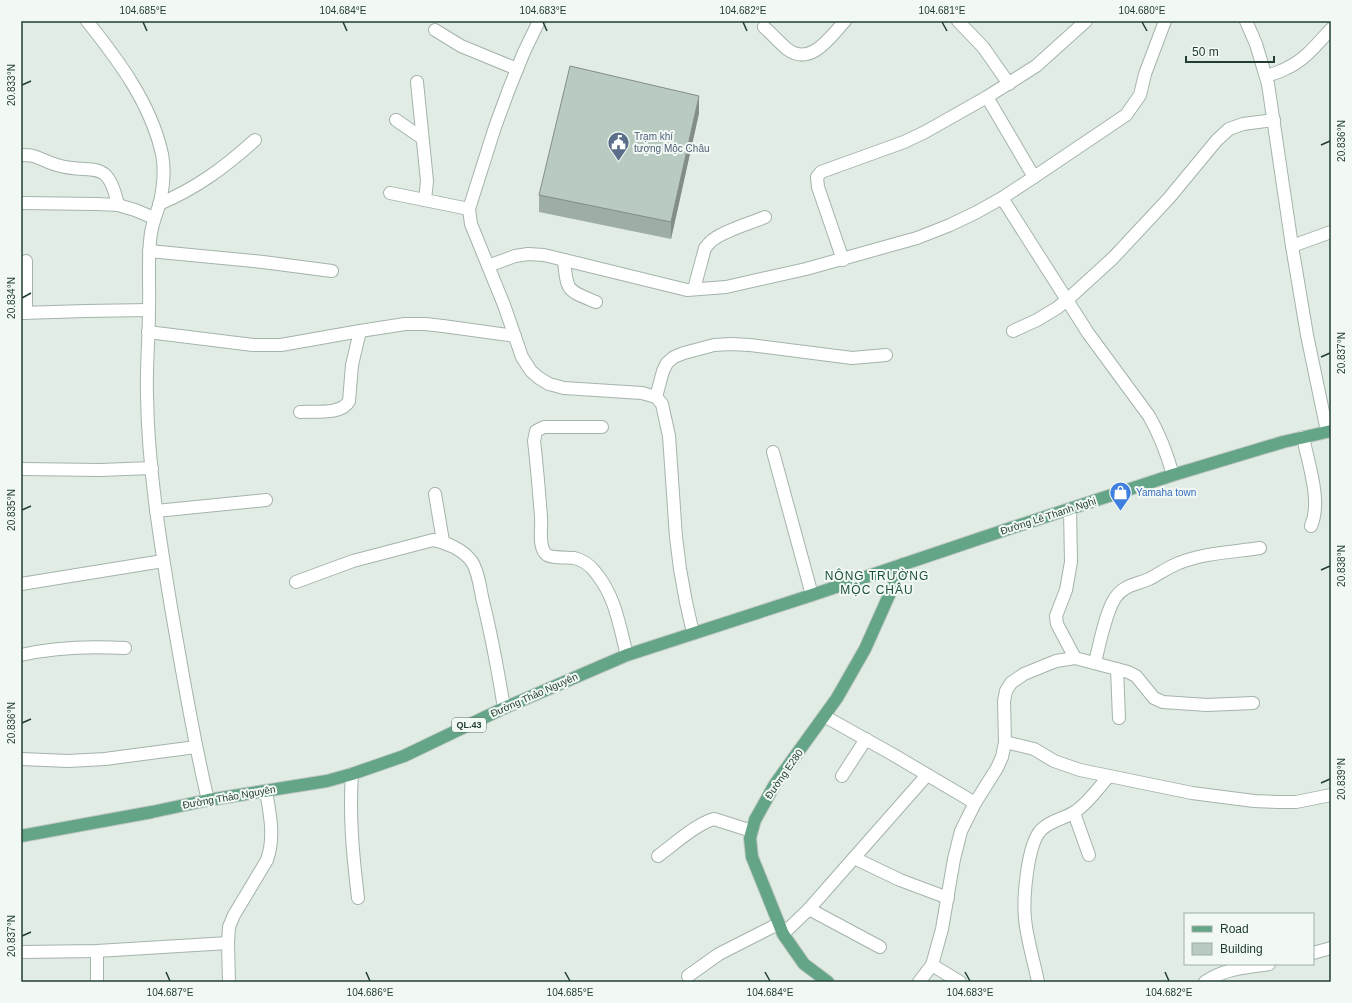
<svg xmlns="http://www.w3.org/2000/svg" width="1352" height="1003" font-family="Arial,sans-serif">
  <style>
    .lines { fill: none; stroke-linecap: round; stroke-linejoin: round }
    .minor-casing { stroke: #a4b4ab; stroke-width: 14 }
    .major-casing { stroke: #c1c9c5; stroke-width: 14 }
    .minor { stroke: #fff; stroke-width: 12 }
    .major { stroke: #64a487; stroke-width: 12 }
    .wall { fill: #9faea5 }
    .shaded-wall { fill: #828d86 }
    .building { fill: #b9cac0; stroke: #828d86 }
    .ticks { fill: none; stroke: #213e30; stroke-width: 1.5 }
    .labels { text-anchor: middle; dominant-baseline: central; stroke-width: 4; stroke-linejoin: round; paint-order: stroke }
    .shield { fill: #f2f9f4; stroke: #60766b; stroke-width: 1 }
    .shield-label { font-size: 9px; font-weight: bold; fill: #213e30 }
    .service-label { font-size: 10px; fill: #4e5e75; stroke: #f2f9f4; text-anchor: start }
    .shop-label { font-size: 10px; fill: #366cbe; stroke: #f2f9f4; text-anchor: start }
    .street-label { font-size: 10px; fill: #213e30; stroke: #f2f9f4 }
    .quarter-label { font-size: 12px; letter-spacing: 1px; fill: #1c513a; stroke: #f2f9f4 }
    .neatline { fill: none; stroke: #213e30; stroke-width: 1.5 }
    .ticks-label { font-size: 10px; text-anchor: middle; fill: #213e30 }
  </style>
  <rect width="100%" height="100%" fill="#e1ece5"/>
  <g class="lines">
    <defs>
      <g id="minor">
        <path d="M87,21c32,40 64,83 75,133 3,15 1,34 -2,48 -3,11 -7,19 -9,31 -4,26 -1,52 -2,77 0,29 -3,57 -2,85 1,73 13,146 25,218 11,62 21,125 36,187"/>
        <path d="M539,21l-15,31 -15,37 -14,38 -26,82 2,15 33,81 18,52 9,14 8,7 10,6 15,4 78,5 14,4 6,7 7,32 7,101 4,32 6,33 7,31"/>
        <path d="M958,21l25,26 26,37"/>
        <path d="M1246,21l10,23 12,40 24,162 15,89 20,96"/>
        <path d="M764,27c8,7 15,15 23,22 24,18 43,-12 58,-28"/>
        <path d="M435,30l26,16 56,23"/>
        <path d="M1266,76c7,-2 14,-4 21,-8 18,-8 31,-25 44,-39"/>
        <path d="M417,82l10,99 -2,19"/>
        <path d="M987,97l47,80"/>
        <path d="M396,120l26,18"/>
        <path d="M21,155c4,0 9,0 12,1 8,2 16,7 24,9 36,11 50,-10 61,40"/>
        <path d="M390,193l79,16"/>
        <path d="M1002,198l86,135 61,83c11,19 18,38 24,59"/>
        <path d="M21,203l76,1 21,1 17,5 19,8"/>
        <path d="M159,204c38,-16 66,-37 96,-64"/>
        <path d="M1292,246l39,-14"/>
        <path d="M149,251l114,11 69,9"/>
        <path d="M564,260c3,32 3,30 32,42"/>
        <path d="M843,260l-25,-73 -1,-10 4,-5 83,-30 21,-10 62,-35 49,-31 50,-45"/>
        <path d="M488,266l27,-10 13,-2 16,1 143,35 39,-3 80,-18 111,-31 33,-13 27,-13 25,-14 32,-21 92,-62 14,-20 5,-21 20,-53"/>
        <path d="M694,289l11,-41c3,-3 5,-7 9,-9 12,-9 37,-16 51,-22"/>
        <path d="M21,313l65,-2 63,-1"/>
        <path d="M26,313v-52"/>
        <path d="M1013,331l24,-11 20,-12 10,-8 46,-42 56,-60 48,-58 12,-11 14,-5 31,-4"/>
        <path d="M148,332l105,13h28l79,-14 45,-7h20l18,2 72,10"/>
        <path d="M656,397l7,-26 4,-8 7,-6 10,-4 30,-8 17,-1 19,1 102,13 34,-3"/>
        <path d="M300,412c14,-1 42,3 49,-11l3,-36 8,-34"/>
        <path d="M602,427h-58l-8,4 -2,10c3,25 5,50 7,76 1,10 -3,27 4,36 4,6 22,4 29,5 10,2 16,7 22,15 20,25 23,52 31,82"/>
        <path d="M1303,437c5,26 19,64 8,89"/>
        <path d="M773,452l39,143"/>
        <path d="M21,469l79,1 52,-2"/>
        <path d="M435,494l8,47"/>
        <path d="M1070,509l1,53 -5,28 -10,26 1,8 18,34"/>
        <path d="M156,511l110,-11"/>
        <path d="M296,582l57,-21 80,-21c13,2 31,10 39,22 6,9 8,24 10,35 9,36 16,74 22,111"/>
        <path d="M21,584l142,-23"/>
        <path d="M21,655c34,-8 69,-9 104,-7"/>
        <path d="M1095,662c5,-19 10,-48 20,-64 10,-14 21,-13 34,-19 10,-5 19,-12 30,-16 25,-10 54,-11 81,-15"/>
        <path d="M1117,669l2,49"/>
        <path d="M824,716l68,38 83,49"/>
        <path d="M1005,742l29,7 20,12 26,9 112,23 62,8 25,1h17l35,-7"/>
        <path d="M21,759l47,2 37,-2 91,-12"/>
        <path d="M352,774c-3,42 1,82 6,124"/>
        <path d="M842,776l24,-37"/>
        <path d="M1074,813l15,42"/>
        <path d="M658,856c15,-11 38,-32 56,-37l38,12"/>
        <path d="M854,858l46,22 48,18"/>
        <path d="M809,909l71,38"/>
        <path d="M783,934l26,-25 118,-134"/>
        <path d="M97,951v31"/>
        <path d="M21,952l76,-1 131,-8"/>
        <path d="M1313,953l18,-5"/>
        <path d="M932,965l28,17"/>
        <path d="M688,976l31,-22 59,-30"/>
        <path d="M229,982l-1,-39 1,-16 5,-12 33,-55c8,-22 3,-46 -1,-69"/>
        <path d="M919,982l13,-17 10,-36 12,-70 7,-28 14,-28 22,-35 5,-11 3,-15 -1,-41 2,-10 5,-8 13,-9 32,-13 19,-3 53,14 8,4 18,22 9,4 44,3 46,-2"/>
        <path d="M1038,982c-4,-21 -11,-42 -13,-63 -2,-20 2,-74 16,-89 11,-11 24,-11 35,-19 13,-9 23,-24 33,-35"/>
        <path d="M1205,982c20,-14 41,-14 64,-18"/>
      </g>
      <g id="major">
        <path d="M21,836l131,-24 56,-12 119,-19 25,-7 52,-18 100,-48 123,-53 185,-60 205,-69 156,-51 110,-33 48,-11"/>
        <path d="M828,982l-24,-18 -21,-30 -31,-77 -2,-19 5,-18 20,-36 62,-86 28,-49 38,-85"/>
      </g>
    </defs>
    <use href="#minor" class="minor-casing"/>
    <use href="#major" class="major-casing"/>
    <use href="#minor" class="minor"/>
    <use href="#major" class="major"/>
  </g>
  <path class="wall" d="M699,113l-28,126 -132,-27v-17z"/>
  <path class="shaded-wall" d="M699,96v17l-28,126v-17z"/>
  <path class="building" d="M570,66l129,30 -28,126 -132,-27z"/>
  <path class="ticks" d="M143,22l4,9M343,22l4,9M543,22l4,9M743,22l4,9M942,22l5,9M1142,22l5,9M22,85l9,-4M1321,145l9,-4M22,298l9,-5M1321,357l9,-4M22,510l9,-4M1321,570l9,-4M22,723l9,-4M1321,783l9,-4M22,936l9,-4M166,972l4,9M366,972l4,9M565,972l5,9M765,972l5,9M965,972l5,9M1165,972l4,9"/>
  <defs>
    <symbol id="civic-pin" viewBox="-11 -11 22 30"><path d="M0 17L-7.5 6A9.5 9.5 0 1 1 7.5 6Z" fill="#5c6f8a" stroke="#f2f9f4"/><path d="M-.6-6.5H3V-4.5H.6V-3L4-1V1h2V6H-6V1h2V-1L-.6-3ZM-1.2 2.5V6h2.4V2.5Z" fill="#fff"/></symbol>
    <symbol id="shop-pin" viewBox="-11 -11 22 30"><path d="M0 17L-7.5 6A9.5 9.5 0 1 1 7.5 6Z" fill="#3f7fe0" stroke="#f2f9f4"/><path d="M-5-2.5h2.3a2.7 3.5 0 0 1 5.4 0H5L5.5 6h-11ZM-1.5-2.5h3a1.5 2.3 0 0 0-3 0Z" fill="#fff"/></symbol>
  </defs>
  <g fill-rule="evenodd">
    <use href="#civic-pin" x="606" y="130" width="25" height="34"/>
    <use href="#shop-pin" x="1108" y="480" width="25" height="34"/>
  </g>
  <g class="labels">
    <rect class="shield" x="452" y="718" width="34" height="14" rx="3"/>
    <g class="shield-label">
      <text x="469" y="725">QL.43</text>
    </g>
    <g class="service-label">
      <text x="634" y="136">Trạm khí<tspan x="634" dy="12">tượng Mộc Châu</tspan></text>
    </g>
    <g class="shop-label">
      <text x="1136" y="492">Yamaha town</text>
    </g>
    <g class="street-label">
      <text transform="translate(1048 516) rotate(-18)">Đường Lê Thanh Nghị</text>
      <text transform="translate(534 695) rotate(-24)">Đường Thảo Nguyên</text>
      <text transform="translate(784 774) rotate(-55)">Đường E280</text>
      <text transform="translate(229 797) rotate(-10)">Đường Thảo Nguyên</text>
    </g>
    <g class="quarter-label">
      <text x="877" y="576">NÔNG TRƯỜNG<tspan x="877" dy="14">MỘC CHÂU</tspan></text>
    </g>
  </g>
  <rect width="1352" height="1003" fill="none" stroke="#f2f9f4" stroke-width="44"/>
  <rect x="1184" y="913" width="130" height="52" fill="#f2f9f4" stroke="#9eaea6"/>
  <rect x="1192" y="926" width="20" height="6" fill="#64a487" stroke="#9eaea6"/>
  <text x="1220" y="933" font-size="12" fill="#213e30">Road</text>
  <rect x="1192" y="943" width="20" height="12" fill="#b9cac0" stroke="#9eaea6"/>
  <text x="1220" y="953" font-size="12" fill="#213e30">Building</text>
  <path d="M1186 56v6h88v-6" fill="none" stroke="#213e30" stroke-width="2"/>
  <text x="1192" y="56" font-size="12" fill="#213e30" stroke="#f2f9f4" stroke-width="3" paint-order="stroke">50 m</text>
  <rect x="22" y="22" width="1308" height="959" class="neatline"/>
  <g class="ticks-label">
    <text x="143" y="14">104.685°E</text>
    <text x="343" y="14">104.684°E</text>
    <text x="543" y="14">104.683°E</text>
    <text x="743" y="14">104.682°E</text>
    <text x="942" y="14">104.681°E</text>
    <text x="1142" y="14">104.680°E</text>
    <text transform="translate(11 85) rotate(-90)" y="4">20.833°N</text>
    <text transform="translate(1341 141) rotate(-90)" y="4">20.836°N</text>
    <text transform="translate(11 298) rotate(-90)" y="4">20.834°N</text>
    <text transform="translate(1341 353) rotate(-90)" y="4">20.837°N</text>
    <text transform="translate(11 510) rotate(-90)" y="4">20.835°N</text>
    <text transform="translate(1341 566) rotate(-90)" y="4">20.838°N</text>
    <text transform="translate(11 723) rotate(-90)" y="4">20.836°N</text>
    <text transform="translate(1341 779) rotate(-90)" y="4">20.839°N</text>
    <text transform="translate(11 936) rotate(-90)" y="4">20.837°N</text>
    <text x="170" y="996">104.687°E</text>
    <text x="370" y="996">104.686°E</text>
    <text x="570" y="996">104.685°E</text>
    <text x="770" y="996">104.684°E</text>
    <text x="970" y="996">104.683°E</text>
    <text x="1169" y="996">104.682°E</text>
  </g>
</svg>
